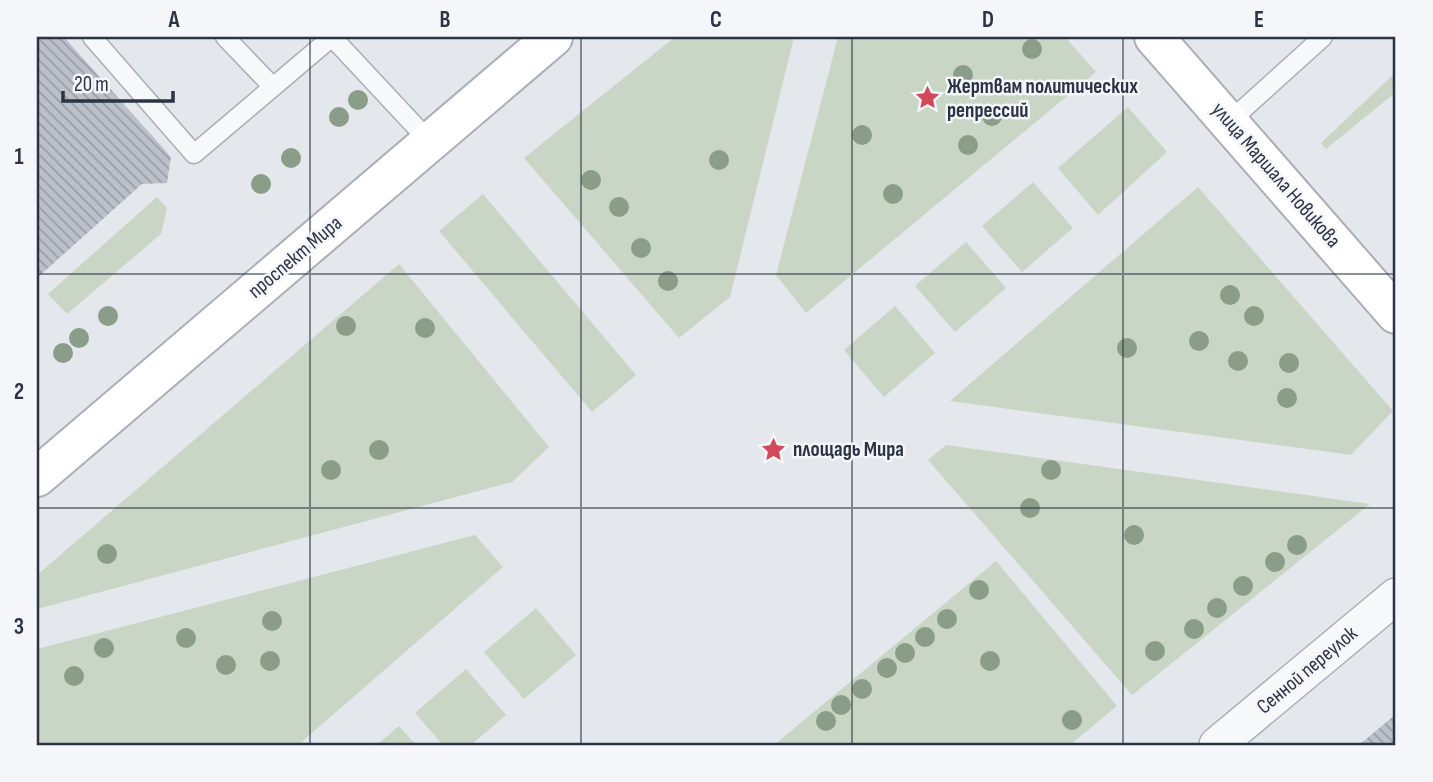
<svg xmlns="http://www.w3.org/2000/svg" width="1433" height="782" font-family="'Sofia Sans Condensed',sans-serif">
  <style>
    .grass { fill: #c9d6c5 }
    .building { fill: url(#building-back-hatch) }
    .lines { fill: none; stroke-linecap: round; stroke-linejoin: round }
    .service-casing { stroke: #a9aeb7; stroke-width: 21 }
    .minor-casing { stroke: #a9aeb7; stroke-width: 38 }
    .secondary-casing { stroke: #a9aeb7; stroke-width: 42 }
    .service { stroke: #f7f8fa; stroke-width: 18 }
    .minor { stroke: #f7f8fa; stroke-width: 35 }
    .secondary { stroke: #fff; stroke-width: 38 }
    .tree { fill: #899d89 }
    .grid { fill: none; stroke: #2b3445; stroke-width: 2; stroke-opacity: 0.55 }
    .labels { text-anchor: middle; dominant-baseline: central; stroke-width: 5; stroke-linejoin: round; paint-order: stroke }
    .poi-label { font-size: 21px; font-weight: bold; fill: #2b3445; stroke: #f4f6f9; text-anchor: start }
    .street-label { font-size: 21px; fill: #2b3445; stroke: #f4f6f9 }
    .neatline { fill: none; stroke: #2b3445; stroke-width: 2.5 }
    .grid-label { font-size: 23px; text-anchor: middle; font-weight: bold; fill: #2b3445 }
  </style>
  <defs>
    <pattern id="building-back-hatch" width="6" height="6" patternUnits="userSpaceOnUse" patternTransform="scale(1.75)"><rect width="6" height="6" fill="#bbc0ca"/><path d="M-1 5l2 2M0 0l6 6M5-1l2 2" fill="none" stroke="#989da6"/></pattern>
  </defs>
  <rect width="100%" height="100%" fill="#e4e7ec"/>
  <g class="grass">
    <path d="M675,37h119l-64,260 -51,41 -155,-180z"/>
    <path d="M838,37h227l31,35 -290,241 -30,-38z"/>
    <path d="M1396,72v20l-70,57 -5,-6z"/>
    <path d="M1128,107l39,45 -69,63 -40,-47z"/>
    <path d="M1033,182l40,46 -51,44 -40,-46z"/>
    <path d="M1198,187l195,224 -42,44 -401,-54z"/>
    <path d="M483,194l153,181 -44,37 -153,-181z"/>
    <path d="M157,197l10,11 -6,26 -94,80 -19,-20z"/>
    <path d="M966,242l40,46 -51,44 -40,-46z"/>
    <path d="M399,264l150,183 -37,35 -475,127v-34z"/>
    <path d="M895,306l40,47 -51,44 -40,-47z"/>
    <path d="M946,445l424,59 -238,191 -204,-235z"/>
    <path d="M475,535l28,32 -205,178h-261v-96z"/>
    <path d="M996,561l121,145 -47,39h-296z"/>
    <path d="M536,608l40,47 -52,44 -40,-47z"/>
    <path d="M466,669l40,46 -35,30h-28l-28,-32z"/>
    <path d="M399,726l17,19h-39z"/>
  </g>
  <g class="building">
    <path d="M37,37h27l107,120 -4,26 -25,1 -105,94z"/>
    <path d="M1396,714v31h-37z"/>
  </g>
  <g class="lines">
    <defs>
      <g id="service">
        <path d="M92,37l102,117 138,-117"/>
        <path d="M225,37l48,50"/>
        <path d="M332,37l98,105"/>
        <path d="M1230,121l93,-84"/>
      </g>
      <path id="minor" d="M1217,745l179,-149"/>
      <g id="secondary">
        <path d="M1154,37l242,277"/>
        <path d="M37,477l516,-440"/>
      </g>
    </defs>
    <use href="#service" class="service-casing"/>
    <use href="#minor" class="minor-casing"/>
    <use href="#secondary" class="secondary-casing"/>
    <use href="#service" class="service"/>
    <use href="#minor" class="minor"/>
    <use href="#secondary" class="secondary"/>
  </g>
  <g class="tree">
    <circle cx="1032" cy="49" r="10"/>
    <circle cx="963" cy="75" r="10"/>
    <circle cx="358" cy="100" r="10"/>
    <circle cx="992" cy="116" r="10"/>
    <circle cx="339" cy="117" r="10"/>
    <circle cx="862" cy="135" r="10"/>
    <circle cx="968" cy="145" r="10"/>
    <circle cx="291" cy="158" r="10"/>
    <circle cx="719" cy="160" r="10"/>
    <circle cx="591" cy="180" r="10"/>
    <circle cx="261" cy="184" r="10"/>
    <circle cx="893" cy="194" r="10"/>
    <circle cx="619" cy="207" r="10"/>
    <circle cx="641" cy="248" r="10"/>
    <circle cx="668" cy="281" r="10"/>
    <circle cx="1230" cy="295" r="10"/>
    <circle cx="108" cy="316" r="10"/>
    <circle cx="1254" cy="316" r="10"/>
    <circle cx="346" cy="326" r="10"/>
    <circle cx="425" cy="328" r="10"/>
    <circle cx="79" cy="338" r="10"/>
    <circle cx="1199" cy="341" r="10"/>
    <circle cx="1127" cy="348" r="10"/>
    <circle cx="63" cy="353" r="10"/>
    <circle cx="1238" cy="361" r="10"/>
    <circle cx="1289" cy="363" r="10"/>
    <circle cx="1287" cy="398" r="10"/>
    <circle cx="379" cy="450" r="10"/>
    <circle cx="331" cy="470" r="10"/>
    <circle cx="1051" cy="470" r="10"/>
    <circle cx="1030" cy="508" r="10"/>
    <circle cx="1134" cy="535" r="10"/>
    <circle cx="1297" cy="545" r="10"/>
    <circle cx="107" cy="554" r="10"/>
    <circle cx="1275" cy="562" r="10"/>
    <circle cx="1243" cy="586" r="10"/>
    <circle cx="979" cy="590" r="10"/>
    <circle cx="1217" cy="608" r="10"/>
    <circle cx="947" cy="619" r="10"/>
    <circle cx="272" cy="621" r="10"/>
    <circle cx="1194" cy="629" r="10"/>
    <circle cx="925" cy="637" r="10"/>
    <circle cx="186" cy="638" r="10"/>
    <circle cx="104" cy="648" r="10"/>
    <circle cx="1155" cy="651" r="10"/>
    <circle cx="905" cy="653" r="10"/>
    <circle cx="270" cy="661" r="10"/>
    <circle cx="990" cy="661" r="10"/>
    <circle cx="226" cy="665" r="10"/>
    <circle cx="887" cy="668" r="10"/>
    <circle cx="74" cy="676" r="10"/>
    <circle cx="862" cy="689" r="10"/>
    <circle cx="841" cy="705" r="10"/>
    <circle cx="1072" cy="720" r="10"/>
    <circle cx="826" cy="721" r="10"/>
  </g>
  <path class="grid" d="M310,37v708M581,37v708M852,37v708M1123,37v708M37,274h1359M37,508h1359"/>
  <defs>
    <symbol id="sight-bare" viewBox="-9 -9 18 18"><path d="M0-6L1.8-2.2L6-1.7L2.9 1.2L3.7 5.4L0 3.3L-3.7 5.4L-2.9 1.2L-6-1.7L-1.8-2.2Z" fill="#d1495b" stroke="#f4f6f9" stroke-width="2.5" paint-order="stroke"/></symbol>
  </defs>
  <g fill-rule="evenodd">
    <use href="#sight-bare" x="910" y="80" width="35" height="35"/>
    <use href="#sight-bare" x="756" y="432" width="35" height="35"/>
  </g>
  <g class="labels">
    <g class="poi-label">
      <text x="947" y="86">Жертвам политических<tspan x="947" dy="24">репрессий</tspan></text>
      <text x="793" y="449">площадь Мира</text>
    </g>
    <g class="street-label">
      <text transform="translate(1276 175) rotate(49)">улица Маршала Новикова</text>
      <text transform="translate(295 257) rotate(-40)">проспект Мира</text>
      <text transform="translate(1307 670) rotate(-40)">Сенной переулок</text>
    </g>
  </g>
  <rect width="1433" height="782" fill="none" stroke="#f4f6f9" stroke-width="77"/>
  <path d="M63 91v10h110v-10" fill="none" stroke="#2b3445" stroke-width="3.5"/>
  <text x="74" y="91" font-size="21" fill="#2b3445" stroke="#f4f6f9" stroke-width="5" paint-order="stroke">20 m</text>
  <rect x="38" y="38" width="1356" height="706" class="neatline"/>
  <g class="grid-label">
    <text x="174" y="27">A</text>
    <text x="445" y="27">B</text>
    <text x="716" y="27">C</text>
    <text x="988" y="27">D</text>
    <text x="1259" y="27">E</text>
    <text x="19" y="164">1</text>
    <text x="19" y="399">2</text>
    <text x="19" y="634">3</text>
  </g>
</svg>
